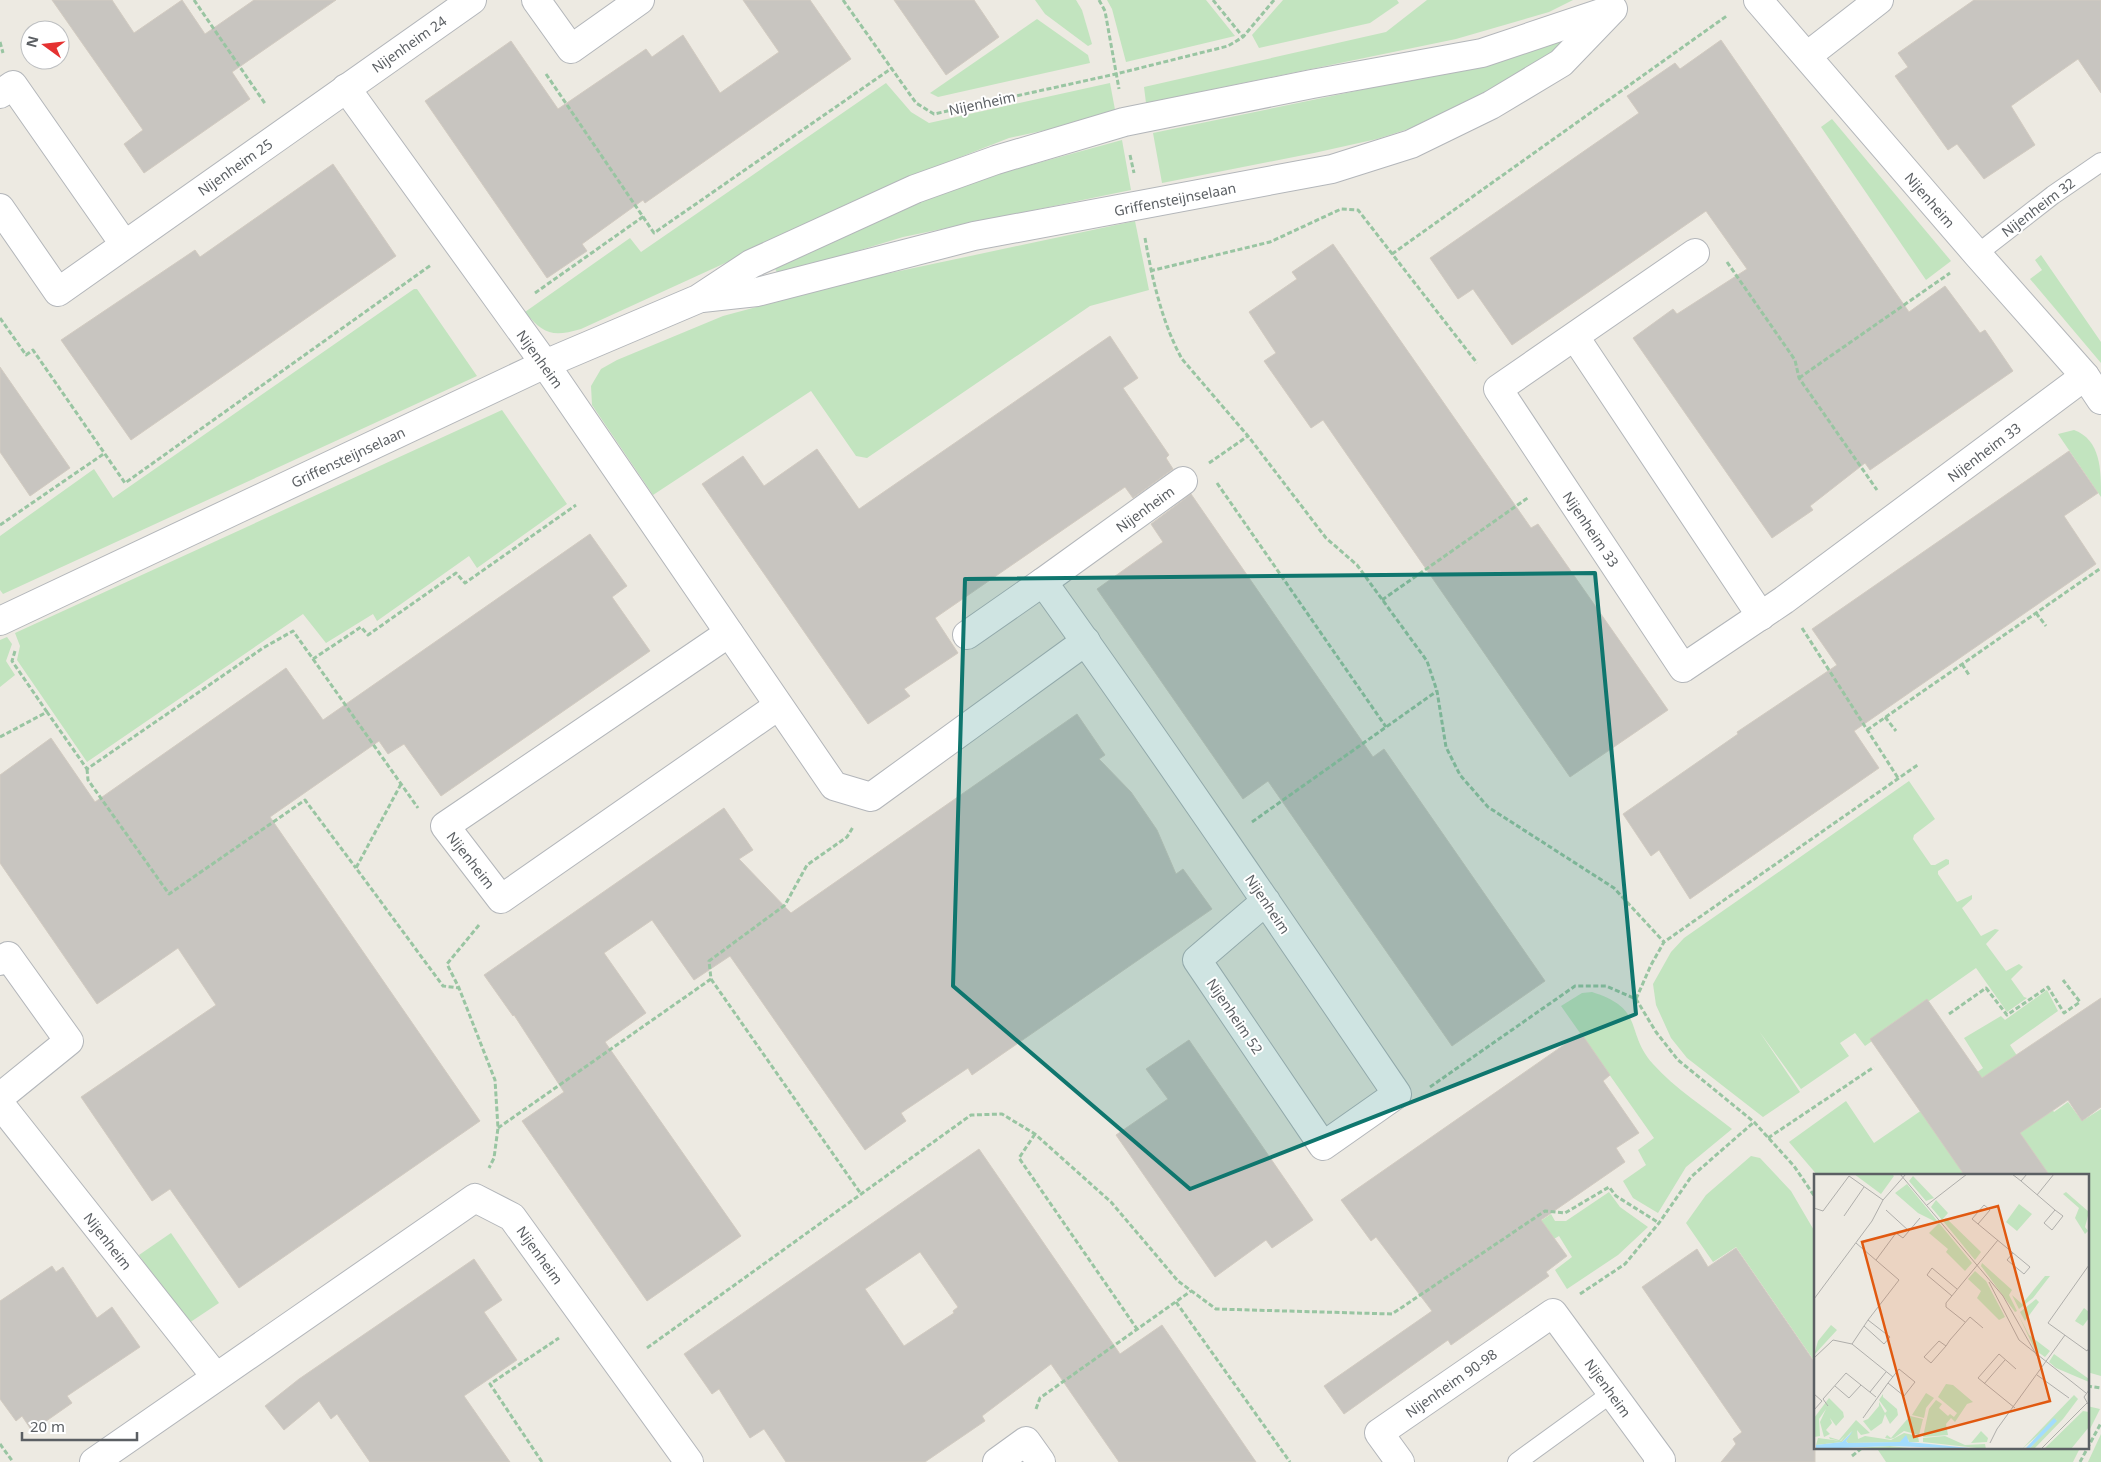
<svg xmlns="http://www.w3.org/2000/svg" width="2101" height="1462" font-family="'Noto Sans',sans-serif">
  <style>
    .green { fill: #c2e4bf }
    .building { fill: #c8c5c0; stroke: #d2cbc1; fill-rule: evenodd }
    .lines { fill: none; stroke-linecap: round; stroke-linejoin: round }
    .service-casing { stroke: #b3b6ba; stroke-width: 20 }
    .minor-casing { stroke: #b3b6ba; stroke-width: 30 }
    .path { stroke: #99c5a2; stroke-width: 3; stroke-dasharray: 5 2.5; stroke-linecap: butt }
    .service { stroke: #fff; stroke-width: 18 }
    .minor { stroke: #fff; stroke-width: 28 }
    .marked { fill: #0f766e; fill-opacity: 0.2; stroke: #0f766e; stroke-width: 4; stroke-linejoin: round }
    .labels { text-anchor: middle; dominant-baseline: central; stroke-width: 4; stroke-linejoin: round; paint-order: stroke }
    .street-label { font-size: 14px; fill: #5b5f63; stroke: #fff }
    .inset-road { fill: none; stroke: #afaeab; stroke-width: 1 }
    .view { fill: #e15910; fill-opacity: 0.15; stroke: #e15910; stroke-width: 2.5 }
    .inset-edge { fill: none; stroke: #5b5f63; stroke-width: 2.5 }
  </style>
  <rect width="100%" height="100%" fill="#edeae2"/>
  <g class="green">
    <path d="M1035,0h41l6,10 10,34 -4,2 -43,-32z"/>
    <path d="M1107,0h99l29,36 -109,26 -14,-53z"/>
    <path d="M1283,0h114l2,3 -29,20 -111,25 -7,-13z"/>
    <path d="M1427,0h146l-24,12 -93,27 -310,64 -2,-16 242,-55z"/>
    <path d="M1037,19l51,36 2,8 -152,34 -8,-4z"/>
    <path d="M1559,37l6,7 -57,41 -78,37 -53,17 -63,14 -152,30 -9,-50 339,-70z"/>
    <path d="M886,83l25,29 18,11 181,-40 6,32 -107,23 -74,29 -354,162c-28,8 -37,6 -56,-17l105,-74 11,14z"/>
    <path d="M1832,119l119,142 -25,19 -105,-153z"/>
    <path d="M1122,140l9,50 -228,47 -125,38 -4,-9 140,-63 58,-22z"/>
    <path d="M1135,221l14,69 -59,16 -223,152 -11,-2 -45,-65 -158,104 -61,-90 -1,-19 10,-17 16,-9 106,-44 139,-37z"/>
    <path d="M2041,255l60,87v21l-71,-84 12,-9 -7,-10z"/>
    <path d="M414,289h3l60,87 -474,218 -3,-4v-54l94,-67 19,29z"/>
    <path d="M502,410l65,94 -90,64 -8,-12 -92,65 -4,-7 -47,29 -23,-29 -216,148 -70,-102 3,-14 -5,-13z"/>
    <path d="M2074,430c27,10 27,40 27,67l-43,-63z"/>
    <path d="M7,637l5,7 -6,17 9,14 -15,12v-47z"/>
    <path d="M1909,781l26,38 -21,16 -1,4 18,26h4l11,-6 3,1v4l-11,7v3l19,28 15,-7v4l-10,9 19,28 14,-7 4,1 -13,14 20,27 13,-7 4,3 -12,12 13,18 3,1 -20,14 -31,-44 -111,78 -10,-13 -15,10 9,13 -48,33 -42,-58 41,61 -37,25 -76,-59 -16,-20 -15,-33 -3,-21 18,-32 13,-14z"/>
    <path d="M2047,990l11,21 -48,34 44,67 14,-10 14,19 19,-12v267l-14,-4v-196h-269l-29,-34 57,-41 28,42 109,-75 -19,-30 37,-22 4,4z"/>
    <path d="M1592,992c54,17 32,39 61,72 22,25 53,44 79,65l-46,38 -28,46 -25,-15 -10,-17 23,-16 -8,-15 16,-12 -93,-132 21,-13z"/>
    <path d="M1751,1156l9,2 31,33 24,41v130l-79,-115 -23,15 -27,-39 20,-28z"/>
    <path d="M1609,1192l11,15 28,20 -30,28 -51,34 -12,-19 17,-13 -13,-21 -20,12 -13,-17 25,-17 4,7h11z"/>
    <path d="M171,1233l48,70 -33,22 -47,-70z"/>
    <path d="M2087,1406l13,3 -13,26z"/>
    <path d="M2101,1434v28h-13z"/>
    <path d="M1880,1448h200l-7,14h-187l-8,-12z"/>
  </g>
  <g class="building">
    <path d="M52,0h60l22,33 48,-33 23,34 49,-34h82l-104,72 18,27 -106,74 -20,-29 19,-14z"/>
    <path d="M743,0h67l41,59 -206,144 -2,-3 -61,44 5,7 -40,27 -122,-177 86,-60 47,68 88,-60 6,8 31,-22 37,58 59,-41z"/>
    <path d="M894,0h80l25,37 -53,38z"/>
    <path d="M1974,0h127v93l-23,-34 -67,47 24,39 -51,34 -27,-35 -9,6 -53,-74 13,-9 -10,-14z"/>
    <path d="M1721,40l188,272 36,-26 35,47 5,-3 28,41 -143,99 -5,-7 -55,43 3,4 -41,28 -139,-200 40,-29 4,5 70,-45 -41,-58 -194,134 -39,-56 -15,10 -28,-41 209,-145 -12,-17 48,-33 5,6z"/>
    <path d="M333,164l63,92 -265,184 -70,-100 134,-90 5,7z"/>
    <path d="M1333,244l198,284 7,-4 130,186 -98,67 -247,-357 -12,8 -47,-67 12,-8 -27,-41 48,-33 -5,-7z"/>
    <path d="M1110,336l28,42 -15,10 46,67 -3,3 7,11 -40,29 -8,-11 -190,131 23,35 -54,36 6,7 -42,28 -166,-240 41,-28 21,30 53,-37 42,60z"/>
    <path d="M0,367l70,101 -40,28 -30,-44z"/>
    <path d="M2069,451l29,42 -34,23 32,48 -242,167 25,37 -189,131 -31,-49 -8,6 -28,-42 115,-80 -1,-2 100,-67 -25,-36z"/>
    <path d="M1191,494l182,263 11,-8 161,232 -93,65 -184,-265 -25,18 -146,-210 66,-47 -12,-18z"/>
    <path d="M590,534l37,52 -15,11 38,54 -209,145 -37,-52 -16,10 -9,-13 -109,76 210,304 -241,167 -69,-99 -18,12 -71,-104 135,-92 -38,-57 -81,56 -97,-141v-88l51,-37 44,64 191,-134 37,52z"/>
    <path d="M1077,714l28,41 -6,4 32,33 26,38 19,44 7,-5 29,40 -240,166 -4,-7 -67,45 5,8 -41,29 -135,-194 -36,24 -42,-60 -48,33 42,60 -41,29 136,194 -94,65 -125,-180 42,-29 -50,-77 -1,1 -29,-41 240,-167 29,42 -14,9 52,54z"/>
    <path d="M2101,998v109l-19,14 -14,-21 -48,33 30,43h-85l-95,-137 57,-40 55,79z"/>
    <path d="M1581,1033l29,42 -7,6 36,52 -23,15 9,14 -84,58 26,36 -21,16 3,4 -98,69 -3,-5 -104,74 -20,-28 108,-75 -56,-74 -5,4 -30,-41z"/>
    <path d="M1189,1040l124,180 -41,28 -6,-8 -51,37 -99,-142 52,-36 -22,-30z"/>
    <path d="M979,1149l141,205 42,-29 94,137h-137l-68,-98 -69,52 3,5 -60,41h-139l-22,-33 -14,9 -31,-49 -7,5 -28,-40zM920,1252l38,55 -5,4 1,2 -50,33 -39,-57z"/>
    <path d="M1736,1248l79,115v99h-94l15,-18 -3,-5 9,-7 -100,-145 55,-38 11,18z"/>
    <path d="M474,1259l28,41 -18,12 33,48 -53,36 46,66h-140l-33,-48 -6,5 -12,-18 -35,29 -19,-24 34,-27z"/>
    <path d="M52,1266l4,6 7,-5 34,51 15,-11 28,40 -73,49 5,7 -40,28 -10,-15 -6,5 -16,-22v-98z"/>
  </g>
  <g class="lines">
    <defs>
      <g id="service">
        <path d="M1977,254l76,-59 48,-33"/>
        <path d="M1517,1462l95,-69"/>
      </g>
      <g id="minor">
        <path d="M536,0l35,49 69,-49"/>
        <path d="M1758,0l219,254 108,122 16,24"/>
        <path d="M1807,56l72,-56"/>
        <path d="M346,88l199,276 289,422 37,11 215,-156"/>
        <path d="M0,94l13,-9 111,159"/>
        <path d="M0,208l58,84 414,-292"/>
        <path d="M1695,253l-197,136 185,279 101,-68 301,-224"/>
        <path d="M702,298l55,-6 217,-56 358,-67 79,-25 80,-39 70,-42 50,-52"/>
        <path d="M1575,337l186,279"/>
        <path d="M1183,481l-140,101c121,169 237,340 354,512l-74,52 -126,-186 69,-59"/>
        <path d="M0,621l545,-257 153,-65 53,-35 164,-75 81,-29 128,-38 188,-38 170,-31 131,-44"/>
        <path d="M729,633l-284,193 56,73 277,-193"/>
        <path d="M967,635l76,-53"/>
        <path d="M0,961l8,-5 61,85 -69,56"/>
        <path d="M0,1104l216,273"/>
        <path d="M94,1462l381,-264 37,19 177,245"/>
        <path d="M997,1462l29,-21 15,21"/>
        <path d="M1400,1462l-21,-29 174,-120 108,147 -3,2"/>
      </g>
    </defs>
    <use href="#service" class="service-casing"/>
    <use href="#minor" class="minor-casing"/>
    <g class="path">
      <path d="M194,0l72,105"/>
      <path d="M843,0l73,103 18,11 182,-40 112,-28 15,-9 31,-37"/>
      <path d="M1099,0l6,11 14,78"/>
      <path d="M1213,0l30,37"/>
      <path d="M0,42l3,11"/>
      <path d="M546,74l108,159 238,-165"/>
      <path d="M1130,155l4,18"/>
      <path d="M1145,238c7,40 17,85 37,121l66,77 78,102 31,27 70,96 10,30 9,56 14,28 28,32 126,81 50,54"/>
      <path d="M1392,254l336,-239"/>
      <path d="M1727,262l68,98 4,18 78,112"/>
      <path d="M1150,271l120,-29 71,-33 17,1 119,153"/>
      <path d="M535,293l109,-77"/>
      <path d="M0,318l26,37 7,-5 92,133 306,-218"/>
      <path d="M1799,378l151,-105"/>
      <path d="M1209,463l39,-27"/>
      <path d="M1217,483l169,244"/>
      <path d="M0,525l105,-72"/>
      <path d="M1382,600l147,-103"/>
      <path d="M2036,613l10,13"/>
      <path d="M1802,628l96,150"/>
      <path d="M15,651l-3,10 35,51"/>
      <path d="M313,659l105,149"/>
      <path d="M1962,664l7,11"/>
      <path d="M1885,717l11,14"/>
      <path d="M1867,730l234,-162"/>
      <path d="M0,737l47,-25 40,57 176,-121 30,-17 20,28 48,-32 7,8 88,-62 9,10 111,-78"/>
      <path d="M87,769l1,11 81,114 136,-94 51,68"/>
      <path d="M401,784l-45,84 87,118 16,2"/>
      <path d="M1252,822l185,-131"/>
      <path d="M479,925l-32,39 12,24 36,92 3,48 -4,30 -5,10"/>
      <path d="M711,979l150,215"/>
      <path d="M1636,999l15,-34 13,-23 255,-178"/>
      <path d="M1949,1014l37,-26 21,27 41,-28 16,26 16,-11 -17,-22"/>
      <path d="M1430,1087l145,-101h31l30,13 20,33 22,28 76,62 40,44 21,31"/>
      <path d="M498,1128l213,-149 -2,-18 76,-56 22,-40 40,-28 6,-10"/>
      <path d="M1035,1134l-16,24 118,171"/>
      <path d="M1768,1138l106,-71"/>
      <path d="M1580,1294l45,-30 34,-41 32,-46 63,-55"/>
      <path d="M1176,1302l114,160"/>
      <path d="M647,1348l324,-233 31,-1 33,20 76,68 67,79 38,28 176,5 153,-103 20,2 44,-26 7,9 43,27"/>
      <path d="M2087,1386l14,2"/>
      <path d="M1036,1409l4,-11 151,-107"/>
      <path d="M0,1444l13,18"/>
      <path d="M1852,1456l10,-8"/>
      <path d="M542,1462l-52,-78 69,-46"/>
      <path d="M2080,1462l21,-39"/>
    </g>
    <use href="#service" class="service"/>
    <use href="#minor" class="minor"/>
  </g>
  <path class="marked" d="M1595,573l41,441 -446,175 -237,-203 12,-407z"/>
  <g class="labels">
    <g class="street-label">
      <text transform="translate(409 44) rotate(-35)">Nijenheim 24</text>
      <text transform="translate(982 103) rotate(-12)">Nijenheim</text>
      <text transform="translate(235 167) rotate(-35)">Nijenheim 25</text>
      <text transform="translate(1175 199) rotate(-11)">Griffensteijnselaan</text>
      <text transform="translate(1930 200) rotate(49)">Nijenheim</text>
      <text transform="translate(2038 207) rotate(-37)">Nijenheim 32</text>
      <text transform="translate(540 359) rotate(54)">Nijenheim</text>
      <text transform="translate(1984 452) rotate(-37)">Nijenheim 33</text>
      <text transform="translate(348 457) rotate(-25)">Griffensteijnselaan</text>
      <text transform="translate(1145 509) rotate(-36)">Nijenheim</text>
      <text transform="translate(1591 529) rotate(56)">Nijenheim 33</text>
      <text transform="translate(471 860) rotate(52)">Nijenheim</text>
      <text transform="translate(1268 904) rotate(56)">Nijenheim</text>
      <text transform="translate(1235 1016) rotate(56)">Nijenheim 52</text>
      <text transform="translate(108 1241) rotate(52)">Nijenheim</text>
      <text transform="translate(540 1255) rotate(54)">Nijenheim</text>
      <text transform="translate(1451 1383) rotate(-35)">Nijenheim 90-98</text>
      <text transform="translate(1608 1388) rotate(54)">Nijenheim</text>
    </g>
  </g>
  <g transform="translate(1814 1174)">
    <rect width="275" height="275" fill="#edeae2"/>
    <path d="M40,0h38l2,2 -13,18zM99,2l21,22 -8,3 -17,-20zM93,10l32,39h-1l-20,-10 -23,-20zM252,18l23,20 -4,15 3,4 -3,3 -10,-16 4,-10 -16,-14zM122,26l12,13 -6,7 -11,-13zM205,30l13,10 -15,17 -11,-9zM132,44l35,34 -6,8 -32,-39zM125,49l33,40 -7,8 -19,-19 2,-3 -19,-16zM168,89l30,27 -3,5 8,16 -2,1 -34,-46zM161,97l11,10 19,36 -6,3 -22,-22 4,-7 -13,-12zM231,102h5l-17,22 -14,11 -7,-14 10,9zM222,125l3,3 -14,19 -5,-9zM270,134l5,4v6l-6,8 -8,-5zM204,140l11,21 21,16 -5,6 -10,-7zM17,151l6,5 -23,25 4,-14zM240,180l35,25v3l-33,-14 -7,-6zM132,210l7,1 20,17 -6,2 -12,18 -4,-4 -5,6 2,11 -25,2 6,-28 7,-9 6,4 -3,4 9,8 2,-2 4,3 3,-4 -19,-16zM112,219l8,5 -8,10 -2,10 -12,-3zM69,220v3l14,12 1,6 -8,9 -5,-10 -3,9 -11,8 -8,-10 5,-2 11,-13v-4l6,11 2,-2 -8,-11zM260,221l4,4 -15,20 -29,30h-5l28,-30 -35,30zM15,224l14,14 1,5 -8,9 -6,-8 2,5 -6,7 4,4 -6,3 -4,-15 6,-13 -7,10 1,17 -6,1v-19zM269,237l6,1v15l-18,22h-27zM96,242l13,3 -4,16 -15,-4 -10,7 -4,1 -5,-1 2,-3 4,3zM42,246l14,13 -9,2 -4,-5 1,9 7,-3 26,4 13,-7 14,3 1,6h-10l-1,-3 -8,3 -52,1 -2,-2 6,-10 -10,11 -26,3 2,-7 23,3 4,-5 -5,5 -4,-1 -6,-1 -1,-2 10,3zM167,257l7,7 -1,4 -16,1zM131,262l20,9 20,-1 1,5 -63,-7v-4zM76,272l29,3h-70l6,-1z" fill="#c2e4bf"/>
    <path d="M240,244l3,3 -28,28h-4zM39,257l-7,10 2,2 52,-1 6,-7 3,7 70,7 -89,-3 -74,3v-4l26,-3z" fill="#a3dcfd"/>
    <path class="inset-road" d="M86,0l103,122 34,60M198,0l9,7 6,-7M207,7l34,29 -11,13 8,7 11,-14 -8,-6M223,21l17,-21M113,31l40,-31M0,34l9,3 26,-35 34,24M30,42l20,-29M164,50l12,-14 -6,-5 -12,14 58,48 -6,7 -17,-14 6,-7M95,57l11,-13M42,69l43,37 -31,40 22,17 -6,7 -20,-18M62,86l20,-27 7,5 6,-7 -23,-21M275,91l-41,58 39,28 2,-3M175,108l30,58 67,53M138,122l-25,-21 5,-7 25,21M0,125l58,-78 11,-21 23,-26M151,148l-19,-15v-4l52,-63M38,170l16,-24M132,172l-7,-5 -15,16 7,6 15,-17 4,-6 20,-23 13,11M0,184l19,-18 19,4 41,33M223,201l32,23M170,210l21,-24M21,212l14,12 12,-13M56,218l16,-20M0,220l8,7 -8,9M274,230l-4,-7 5,-7M14,232l-5,-7 23,-26 30,24M201,234l-37,-30 21,-24 17,15M49,244l25,-35 16,13 11,-14 -16,-13 -11,14M176,269l7,-14 68,-94M227,275l46,-46"/>
    <path class="view" d="M184,32l52,195 -136,36 -52,-195z"/>
    <rect width="275" height="275" class="inset-edge"/>
  </g>
  <g transform="translate(45 45) rotate(285)"><circle r="24" fill="#ffffff" stroke="#bdbfc1"/>
  <path d="M0-4L9 19L0 12L-9 19Z" fill="#e53231"/>
  <text y="-8" font-size="14" font-weight="bold" text-anchor="middle" fill="#5b5f63">N</text>
  </g>
  <path d="M22 1432v8h115v-8" fill="none" stroke="#5b5f63" stroke-width="2.5"/>
  <text x="30" y="1432" font-size="15" fill="#5b5f63" stroke="#ffffff" stroke-width="4" paint-order="stroke">20 m</text>
</svg>
